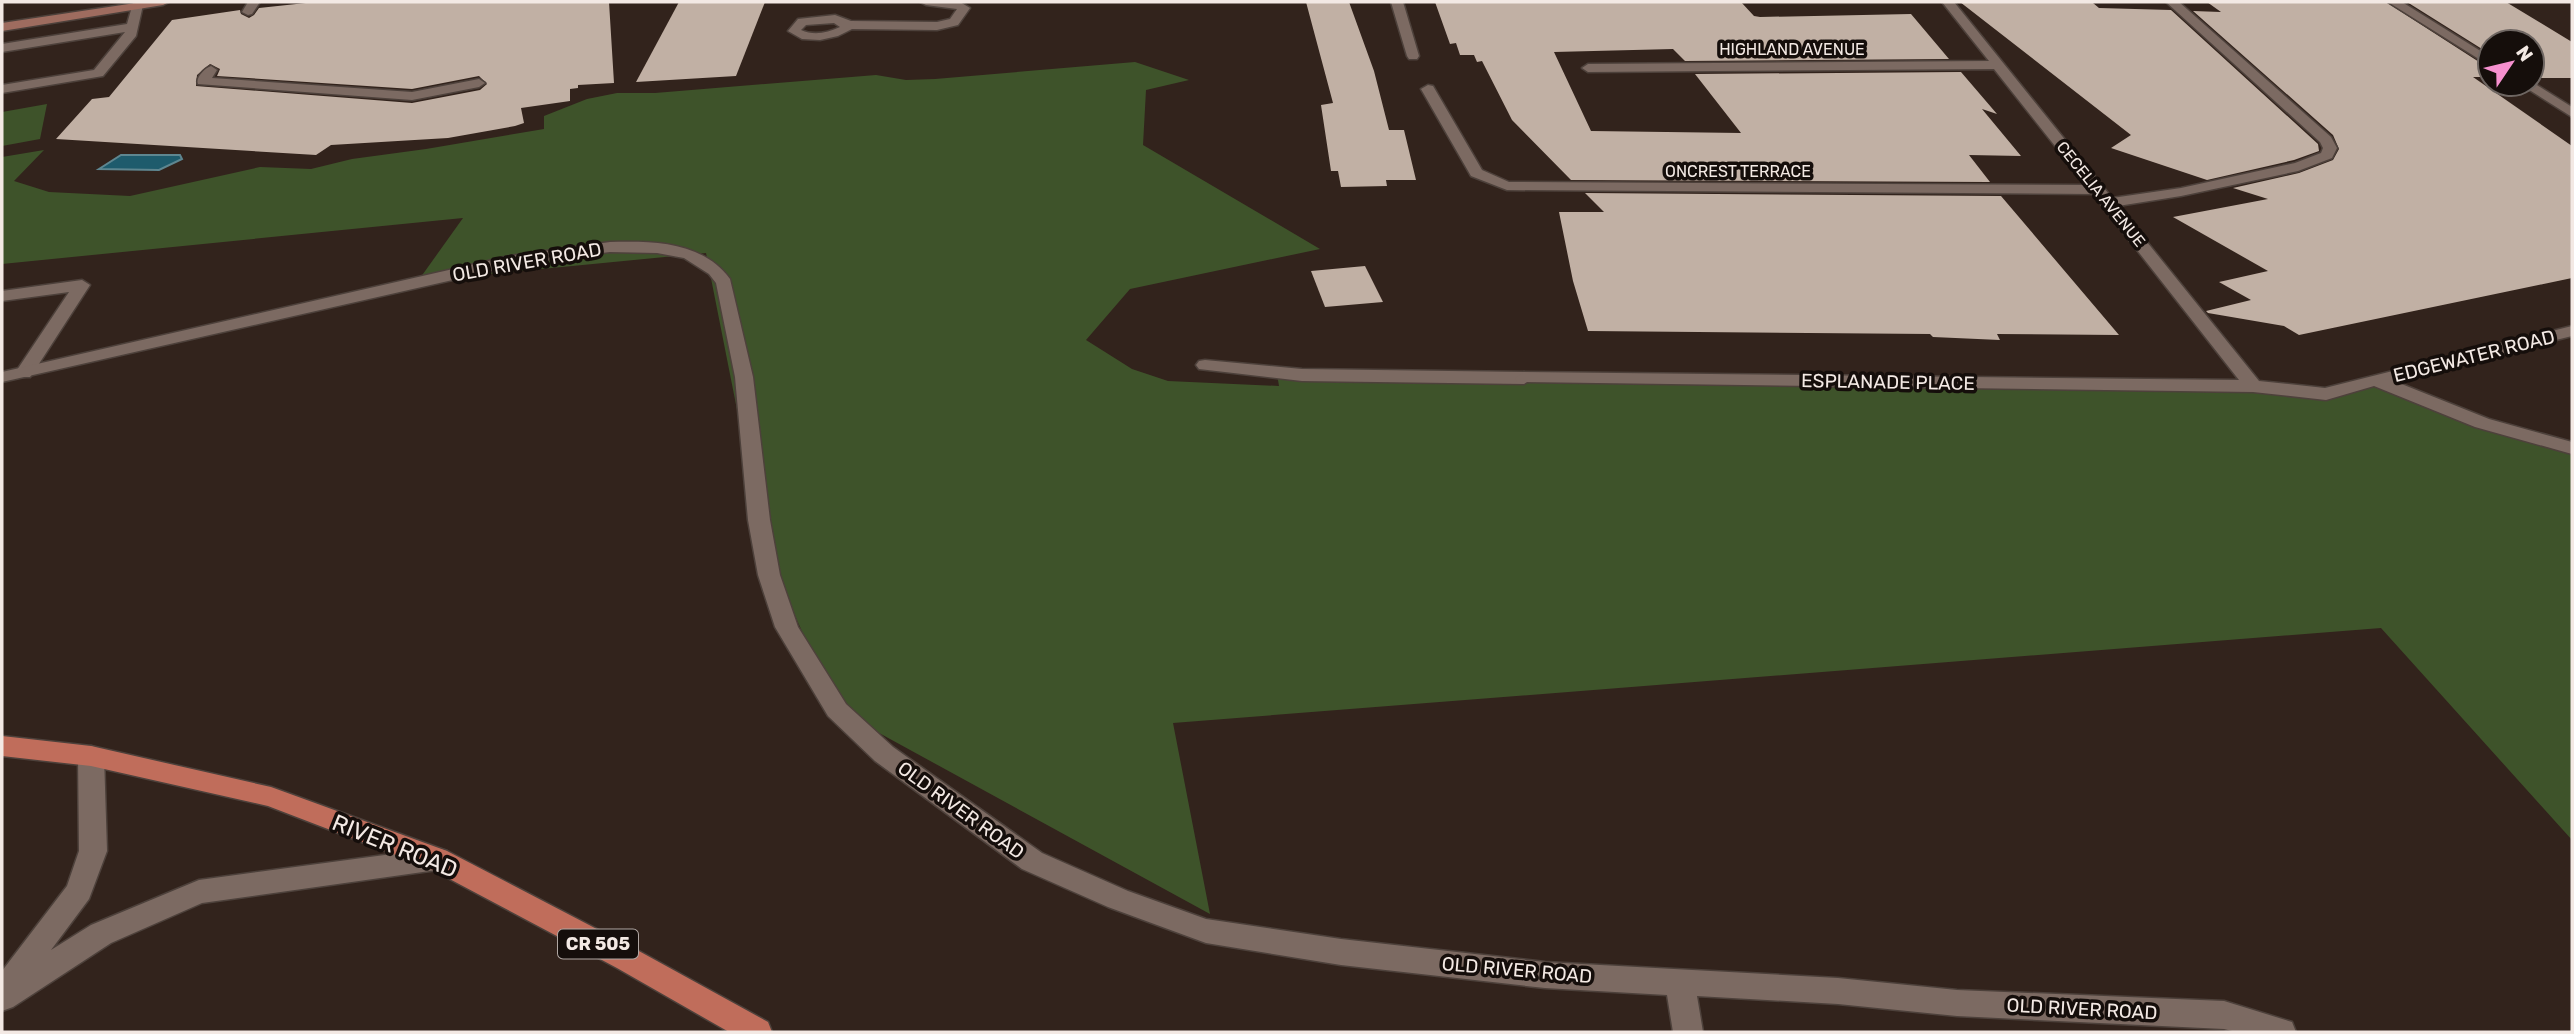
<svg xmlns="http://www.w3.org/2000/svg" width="2574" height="1034" font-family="Rubik,sans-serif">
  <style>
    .green { fill: #3e532a }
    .water { fill: #1e5b6c; stroke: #5e8690; stroke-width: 2 }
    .building { fill: #c1b0a4; fill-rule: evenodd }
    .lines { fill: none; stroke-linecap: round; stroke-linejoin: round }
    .lane-casing { stroke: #4d413b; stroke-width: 3 }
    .street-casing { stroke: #4d413b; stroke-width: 3 }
    .secondary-casing { stroke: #4d413b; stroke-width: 3 }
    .primary-casing { stroke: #4d413b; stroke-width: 3 }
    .lane { fill: #7c6a62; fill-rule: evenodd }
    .street { fill: #7c6a62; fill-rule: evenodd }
    .secondary { fill: #9e6c5f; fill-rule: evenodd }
    .primary { fill: #c06d5b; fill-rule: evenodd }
    .labels { text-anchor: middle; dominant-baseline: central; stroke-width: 7; stroke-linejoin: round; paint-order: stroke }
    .far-street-label { font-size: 16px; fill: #f3e9e4; stroke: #150e0b }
    .shield { fill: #150e0b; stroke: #b0a7a3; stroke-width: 2 }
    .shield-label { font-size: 18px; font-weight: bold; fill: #f3e9e4 }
    .street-label { font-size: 19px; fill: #f3e9e4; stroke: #150e0b }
    .near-street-label { font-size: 23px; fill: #f3e9e4; stroke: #150e0b }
  </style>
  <rect width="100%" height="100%" fill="#32231c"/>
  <g class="green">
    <path d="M1135,62l54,18 -43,10 -3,55 177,104 -190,40 -44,51 46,29 36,12 111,5 -2,-12 976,12 73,8 49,-14 107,43 90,25v392l-191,-212 -1208,95 37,191 -373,-204 -73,-164 -58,-293 -288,28 45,-63 -461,46v-107l42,-7 -30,31 35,11 81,4 130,-29 51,2 41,-10 74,-10 118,-20v-13l43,-17 30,-6h38l221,-18 30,5 29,-1z"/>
    <path d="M47,104l-7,35 -38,7v-34z"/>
  </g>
  <path class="water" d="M121,155h59l2,4 -23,11 -60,-1z"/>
  <g class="building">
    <path d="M315,2h294l5,81 -36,2v3l-8,1v12l-49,7 3,15 -9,3 -67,12 -117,7 -15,10 -260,-16 36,-40 17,-2 63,-77 68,-10 1,4 8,4 5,-3 5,-7zM210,64l10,5 -3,7 195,13 67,-13 8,8 -7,6 -68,13 -216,-17 1,-11z"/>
    <path d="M679,2h86l-29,74 -100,6z"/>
    <path d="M1306,2h43l25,69 15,59h15l12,50h-30l1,6 -46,1 -3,-16h-7l-10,-66 12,-2z"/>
    <path d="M1435,2h306l13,14 6,1 151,-3 38,45 -264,2 -12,-12 -119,3 37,79 150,2 -46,-59 266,-2 36,42 -15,-5 39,47 -52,-1 21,27 -419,-2 -59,-60 -30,-59 -5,1 -3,-7h-14l-4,-12 -6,1z"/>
    <path d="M1960,2l133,1 6,5 72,2 147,134 1,7 -25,9 -87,20 -96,-32 20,-13z"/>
    <path d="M2207,2h179l104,67v8h-17l99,69v132l-273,57 -15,-9 -76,-13 -2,-2 45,-11 -32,-18 49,-11 -95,-54 95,-18 -35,-11 66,-15 34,-13 6,-11 -6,-14 -140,-124 28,1z"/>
    <path d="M2407,2h99l66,40v36h-40v-36h-42v12z"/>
    <path d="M1585,193l416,3 118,139 -122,-1 3,6 -67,-3 -3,-3 -342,-3 -15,-50 -14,-69h45z"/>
    <path d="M1365,266l18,36 -58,5 -14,-36z"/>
  </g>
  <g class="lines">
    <defs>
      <g id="lane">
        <path d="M248,2h12l-8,12 -4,1 -6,-3z"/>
        <path d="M920,2h40l10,6 -12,17 -21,5 -85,-1 -14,7 -18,4 -18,-1 -14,-8 10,-12 37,-4 16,6 86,1 13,-3 7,-10 -31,-4zM834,23l6,4c-13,6 -26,9 -39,3l5,-5z"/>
        <path d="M133,3l10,2 -7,31 -33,40 -101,17v-8l92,-15 31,-38 -123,20v-8l125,-20z"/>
        <path d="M211,66l6,4 -5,8 200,14 67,-13 6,4 -6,4 -67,13 -214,-16c-3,-6 7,-16 13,-18z"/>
        <path d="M82,280l8,5 -57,88 -3,4h-12l-3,-4 54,-81 -67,9v-10z"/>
        <path d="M1205,360l97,9 222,3 9,6 -9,6 -222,-3 -103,-12 -3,-4 3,-4z"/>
        <path d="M91,746l9,3 4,7 3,95 -18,48 -38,51 40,-25 108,-45 238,-32 10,3 4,8 -4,8 -10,3 -235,33 -91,40 -98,64 -11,4v-40l65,-85 12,-35 -1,-95 4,-7z"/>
      </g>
      <g id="street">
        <path d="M1391,2h12l16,54 -2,3h-8l-2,-3z"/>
        <path d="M1942,2h12l158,196 69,-10 114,-25 26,-10 2,-5 -3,-6 -154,-140h13l152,135 6,11 -5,10 -34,13 -117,25 -63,10 141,175 66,7 247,-62v10l-178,45 95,38 83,23v12l-97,-27 -101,-41 -48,14 -73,-8 -736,-10 -2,-4 9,-6 715,8 -146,-186 -586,-4 -36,-14 -50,-87 7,-4 5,1 49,84 27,12 577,3 -92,-116 -406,3 -6,-4 6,-4 401,-3z"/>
        <path d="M2388,2h14l88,55v9z"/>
        <path d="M2532,82l40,25v10l-52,-33z"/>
        <path d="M610,242c43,-1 92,-1 120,37l23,98 17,143 10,55 18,52 48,77 47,43 149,106 86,38 78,28 135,20 204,23 293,16 119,12 267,11 68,21 4,10h-60l-12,-3 -267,-13 -119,-12 -141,-8 6,36h-30l-6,-37 -122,-7 -204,-23 -135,-22 -98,-36 -86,-38 -147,-108 -47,-45 -53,-89 -17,-52 -10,-55 -13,-143 -19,-94 -7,-9 -25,-16 -27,-5 -47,-1 -74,9 -534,121v-10l508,-116z"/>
      </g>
      <path id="secondary" d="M142,2h27l-6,3 -161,26v-8z"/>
      <path id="primary" d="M2,736l89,10 180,41 176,64 190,99 131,72 4,10h-43l-112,-64 -190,-101 -159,-61 -177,-40 -89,-10z"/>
    </defs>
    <use href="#lane" class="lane-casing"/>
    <use href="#street" class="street-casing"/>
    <use href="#secondary" class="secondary-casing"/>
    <use href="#primary" class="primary-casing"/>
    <use href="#lane" class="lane"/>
    <use href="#street" class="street"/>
    <use href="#secondary" class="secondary"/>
    <use href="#primary" class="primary"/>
  </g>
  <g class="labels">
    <g class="far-street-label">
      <text x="1792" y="49">HIGHLAND AVENUE</text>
      <text x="1738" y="171">ONCREST TERRACE</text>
      <text transform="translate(2101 194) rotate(51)">CECELIA AVENUE</text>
    </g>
    <rect class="shield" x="558" y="929.5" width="80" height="29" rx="5"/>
    <g class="shield-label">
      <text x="598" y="944">CR 505</text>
    </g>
    <g class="street-label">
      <text transform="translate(527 262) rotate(-10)">OLD RIVER ROAD</text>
      <text transform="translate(2474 356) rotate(-14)">EDGEWATER ROAD</text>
      <text transform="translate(1888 382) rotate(1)">ESPLANADE PLACE</text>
      <text transform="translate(961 810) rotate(36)">OLD RIVER ROAD</text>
      <text transform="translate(1517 970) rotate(5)">OLD RIVER ROAD</text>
      <text transform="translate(2082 1009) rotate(3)">OLD RIVER ROAD</text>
    </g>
    <g class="near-street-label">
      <text transform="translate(395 846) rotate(22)">RIVER ROAD</text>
    </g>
  </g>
  <rect width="2574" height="1034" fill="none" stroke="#f3e9e4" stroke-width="7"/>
  <g transform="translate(2511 63) rotate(55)"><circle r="33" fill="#150e0b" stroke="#6e6662" stroke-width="2"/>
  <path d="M0-5L12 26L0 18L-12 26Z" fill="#f690cf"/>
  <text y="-10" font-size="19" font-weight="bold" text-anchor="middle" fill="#f3e9e4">N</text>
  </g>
</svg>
